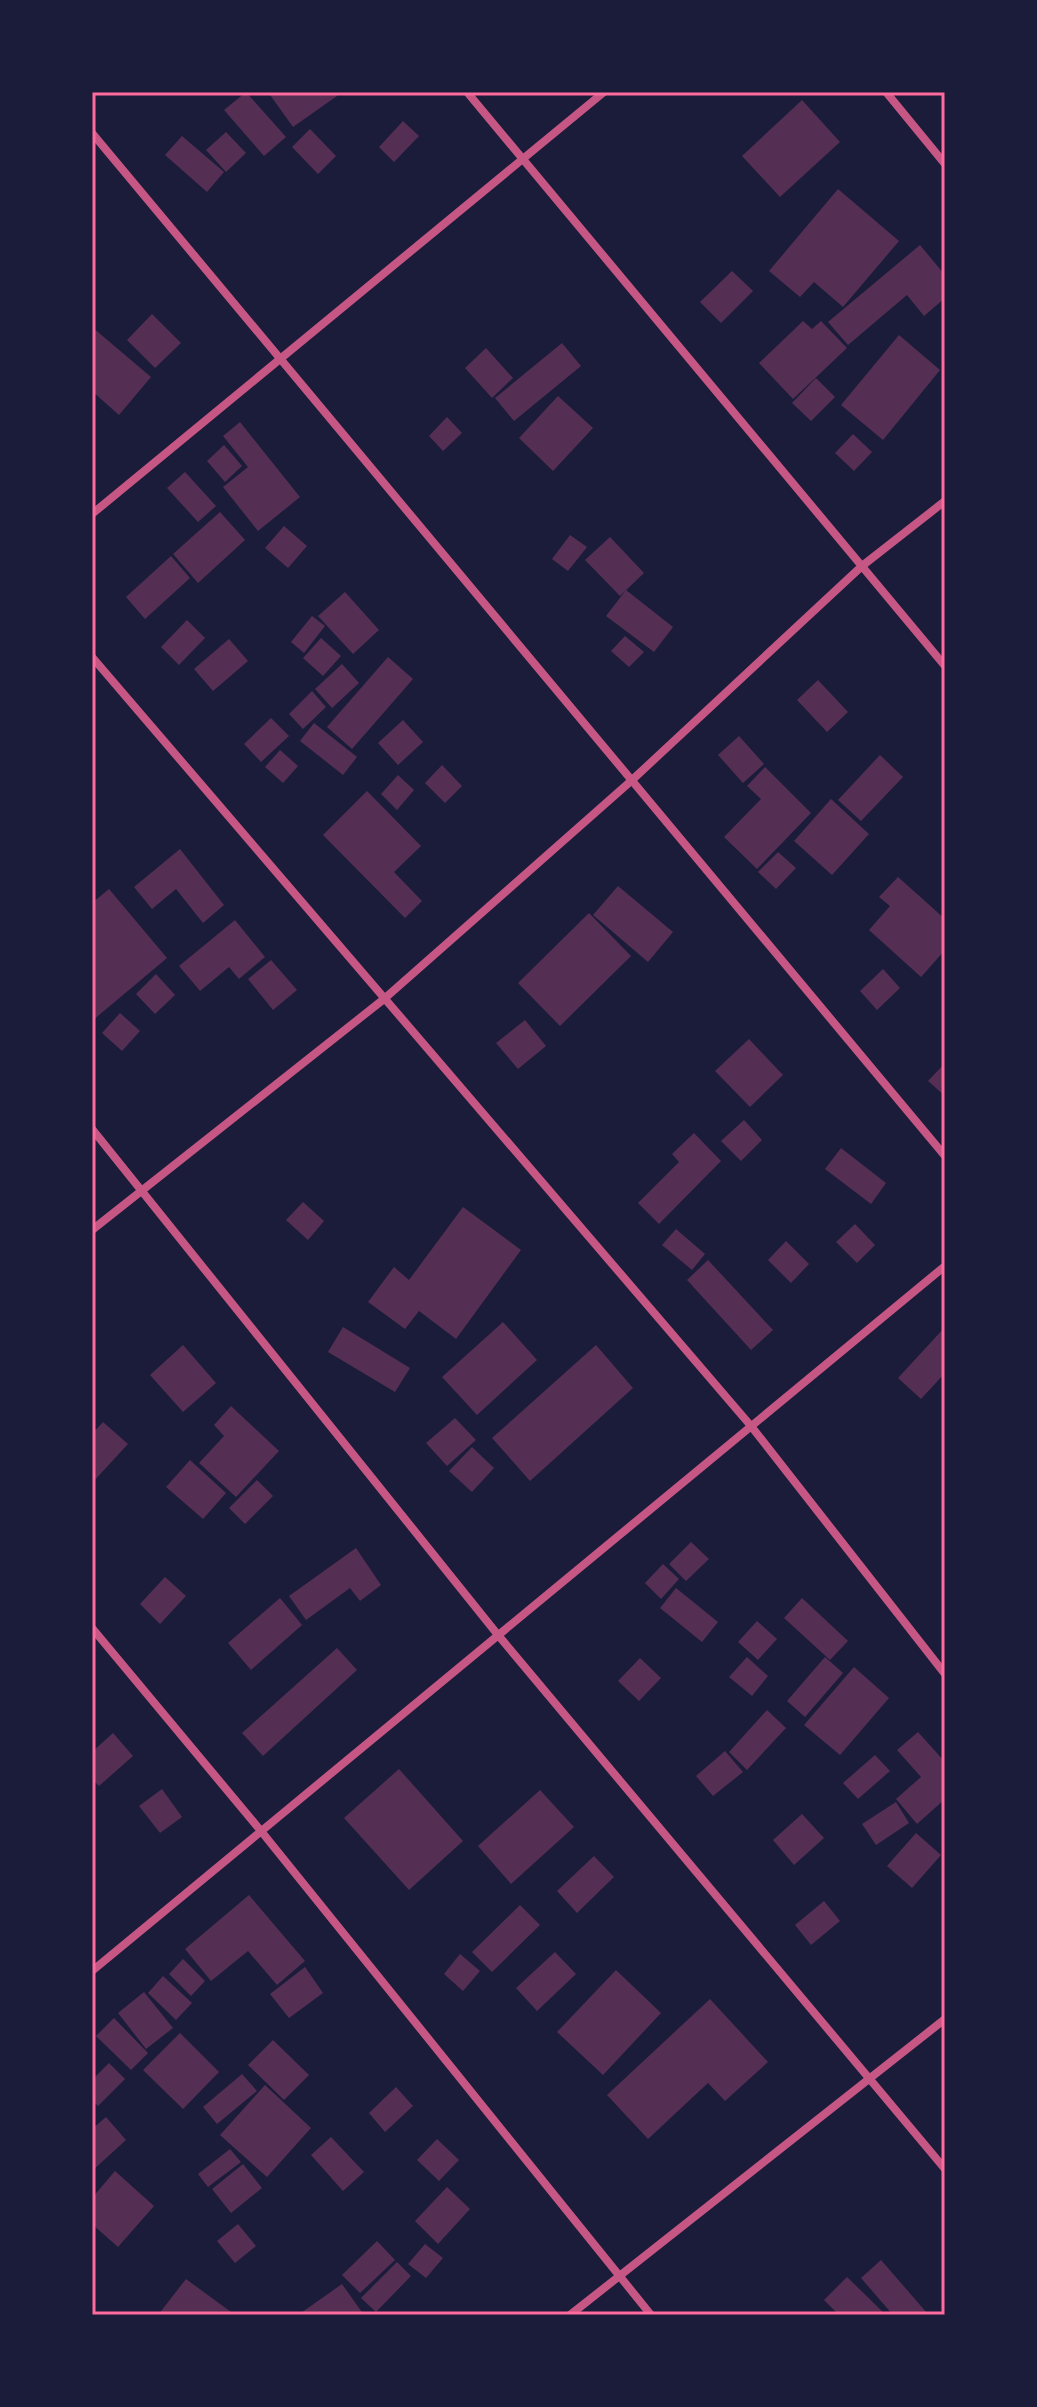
<svg xmlns="http://www.w3.org/2000/svg" width="1037" height="2407" font-family="Poppins,sans-serif">
  <style>
    .building { fill: #542f53 }
    .lines { fill: none; stroke-linecap: round; stroke-linejoin: round }
    .minor { stroke: #c65784; stroke-width: 8 }
    .neatline { fill: none; stroke: #ff6b9d; stroke-width: 3 }
  </style>
  <rect width="100%" height="100%" fill="#1b1b3a"/>
  <g class="building">
    <path d="M246,92l40,45 -22,19 -40,-46z"/>
    <path d="M268,92h67l2,4 -44,31z"/>
    <path d="M802,100l38,42 -60,55 -38,-41z"/>
    <path d="M403,121l16,15 -25,26 -15,-15z"/>
    <path d="M310,129l26,27 -18,18 -26,-27z"/>
    <path d="M226,132l20,21 -20,19 -20,-22z"/>
    <path d="M182,136l42,36 -17,20 -42,-37z"/>
    <path d="M838,189l61,52 -56,66 -29,-25 -14,15 -31,-26z"/>
    <path d="M920,245l25,30v23l-21,18 -17,-21 -59,50 -20,-23z"/>
    <path d="M732,271l21,20 -32,32 -21,-21z"/>
    <path d="M152,314l29,29 -26,25 -28,-28z"/>
    <path d="M803,321l9,8 9,-8 26,27 -54,51 -34,-36z"/>
    <path d="M92,327l59,50 -32,38 -27,-24z"/>
    <path d="M899,335l41,35 -57,70 -42,-35z"/>
    <path d="M562,343l19,23 -67,55 -19,-23z"/>
    <path d="M486,348l27,30 -21,20 -27,-30z"/>
    <path d="M816,378l19,19 -24,24 -19,-18z"/>
    <path d="M558,396l35,32 -40,43 -34,-33z"/>
    <path d="M447,417l15,16 -19,18 -14,-15z"/>
    <path d="M240,422l60,75 -42,34 -35,-44 25,-20 -25,-31z"/>
    <path d="M853,434l19,18 -18,19 -19,-18z"/>
    <path d="M224,445l18,21 -17,16 -18,-21z"/>
    <path d="M185,472l31,34 -18,16 -31,-34z"/>
    <path d="M220,512l25,28 -47,43 -25,-29z"/>
    <path d="M284,526l23,20 -19,22 -23,-20z"/>
    <path d="M570,535l17,12 -19,24 -16,-12z"/>
    <path d="M610,537l34,36 -24,23 -35,-36z"/>
    <path d="M171,556l19,22 -45,41 -19,-22z"/>
    <path d="M626,590l47,37 -19,25 -48,-36z"/>
    <path d="M345,592l34,38 -26,24 -35,-38z"/>
    <path d="M312,616l13,10 -21,27 -13,-11z"/>
    <path d="M187,620l18,18 -26,27 -18,-18z"/>
    <path d="M625,636l19,16 -15,15 -18,-16z"/>
    <path d="M321,638l20,18 -18,20 -20,-18z"/>
    <path d="M229,639l19,22 -35,30 -19,-22z"/>
    <path d="M388,657l25,22 -61,70 -25,-22z"/>
    <path d="M342,664l17,19 -27,25 -17,-19z"/>
    <path d="M818,680l30,32 -21,20 -30,-32z"/>
    <path d="M312,691l14,16 -23,22 -14,-15z"/>
    <path d="M271,718l18,18 -28,26 -17,-18z"/>
    <path d="M403,720l20,22 -25,23 -20,-22z"/>
    <path d="M314,723l43,34 -14,18 -43,-34z"/>
    <path d="M739,736l25,28 -21,19 -25,-28z"/>
    <path d="M280,750l18,16 -15,17 -18,-16z"/>
    <path d="M880,755l23,22 -42,44 -23,-21z"/>
    <path d="M442,765l20,21 -17,17 -20,-20z"/>
    <path d="M765,767l46,46 -54,56 -33,-32 37,-38 -14,-13z"/>
    <path d="M398,775l16,15 -17,20 -16,-16z"/>
    <path d="M367,791l54,55 -27,26 28,29 -17,17 -82,-83z"/>
    <path d="M831,799l38,35 -37,41 -38,-34z"/>
    <path d="M180,849l44,56 -21,18 -27,-34 -24,20 -18,-22z"/>
    <path d="M778,852l18,16 -20,21 -18,-17z"/>
    <path d="M898,877l47,42v31l-24,27 -52,-47 21,-24 -11,-9z"/>
    <path d="M618,886l55,46 -25,30 -55,-47z"/>
    <path d="M109,889l58,69 -75,63v-118z"/>
    <path d="M589,913l42,43 -71,70 -42,-43z"/>
    <path d="M235,920l30,37 -26,22 -10,-12 -29,24 -21,-25z"/>
    <path d="M271,960l26,30 -24,20 -25,-31z"/>
    <path d="M883,969l17,19 -23,22 -17,-19z"/>
    <path d="M156,974l19,21 -20,19 -19,-20z"/>
    <path d="M120,1013l20,18 -18,20 -20,-18z"/>
    <path d="M525,1020l21,26 -28,23 -22,-26z"/>
    <path d="M749,1039l34,36 -33,32 -35,-36z"/>
    <path d="M945,1063v33l-17,-15z"/>
    <path d="M744,1120l18,20 -21,21 -20,-20z"/>
    <path d="M694,1133l27,28 -62,63 -21,-21 41,-41 -7,-8z"/>
    <path d="M841,1148l45,35 -15,21 -46,-35z"/>
    <path d="M303,1202l21,19 -16,19 -22,-20z"/>
    <path d="M463,1207l58,43 -65,89 -37,-28 -14,18 -37,-27 26,-35 15,13z"/>
    <path d="M855,1224l20,21 -18,18 -21,-21z"/>
    <path d="M676,1229l29,25 -13,16 -30,-25z"/>
    <path d="M786,1241l23,23 -18,19 -23,-23z"/>
    <path d="M708,1260l65,70 -22,20 -64,-70z"/>
    <path d="M503,1322l34,38 -60,55 -35,-38z"/>
    <path d="M343,1327l67,41 -15,24 -67,-40z"/>
    <path d="M945,1327v46l-24,26 -23,-21z"/>
    <path d="M183,1345l33,38 -33,29 -33,-37z"/>
    <path d="M596,1345l37,43 -103,93 -38,-43z"/>
    <path d="M231,1406l48,45 -43,46 -37,-34 25,-27 -10,-11z"/>
    <path d="M455,1418l21,22 -29,26 -21,-23z"/>
    <path d="M103,1422l25,22 -36,39v-49z"/>
    <path d="M472,1447l22,21 -22,24 -23,-21z"/>
    <path d="M190,1460l36,33 -23,26 -37,-32z"/>
    <path d="M257,1480l16,16 -28,28 -16,-16z"/>
    <path d="M691,1542l18,17 -23,22 -17,-17z"/>
    <path d="M356,1548l25,37 -21,16 -10,-13 -44,32 -17,-24z"/>
    <path d="M663,1564l16,15 -18,20 -16,-16z"/>
    <path d="M165,1577l21,19 -26,28 -20,-20z"/>
    <path d="M676,1588l42,34 -16,20 -42,-34z"/>
    <path d="M280,1598l22,27 -51,45 -23,-27z"/>
    <path d="M802,1598l46,43 -18,19 -46,-42z"/>
    <path d="M757,1621l20,18 -19,21 -20,-18z"/>
    <path d="M337,1648l20,22 -94,86 -21,-23z"/>
    <path d="M747,1657l21,19 -16,20 -23,-19z"/>
    <path d="M825,1657l18,16 -38,44 -18,-16z"/>
    <path d="M640,1658l21,20 -22,23 -21,-20z"/>
    <path d="M854,1667l35,31 -49,57 -36,-30z"/>
    <path d="M767,1710l19,18 -39,42 -18,-18z"/>
    <path d="M918,1732l27,30v37l-28,25 -21,-25 25,-22 -24,-27z"/>
    <path d="M113,1733l20,23 -34,30 -7,-7v-27z"/>
    <path d="M725,1751l18,21 -30,24 -17,-20z"/>
    <path d="M875,1755l15,16 -32,28 -15,-16z"/>
    <path d="M399,1769l64,72 -54,49 -65,-72z"/>
    <path d="M162,1789l20,28 -22,16 -21,-27z"/>
    <path d="M540,1790l34,37 -63,57 -33,-38z"/>
    <path d="M896,1802l13,21 -33,22 -14,-21z"/>
    <path d="M802,1814l22,24 -30,27 -21,-25z"/>
    <path d="M916,1833l25,22 -29,33 -25,-22z"/>
    <path d="M594,1856l20,21 -37,36 -20,-22z"/>
    <path d="M249,1895l56,66 -28,24 -29,-34 -37,30 -26,-32z"/>
    <path d="M824,1901l16,20 -29,24 -16,-20z"/>
    <path d="M520,1905l20,20 -48,47 -20,-20z"/>
    <path d="M555,1952l21,22 -39,37 -21,-23z"/>
    <path d="M460,1954l20,17 -17,20 -19,-17z"/>
    <path d="M183,1959l22,22 -14,15 -22,-22z"/>
    <path d="M305,1967l18,26 -34,25 -19,-24z"/>
    <path d="M616,1970l45,43 -58,62 -46,-43z"/>
    <path d="M163,1976l29,27 -16,17 -28,-27z"/>
    <path d="M144,1992l29,36 -27,21 -28,-36z"/>
    <path d="M710,1999l58,63 -43,39 -17,-18 -60,56 -41,-44z"/>
    <path d="M114,2018l34,35 -17,17 -35,-34z"/>
    <path d="M180,2033l39,39 -36,37 -40,-39z"/>
    <path d="M273,2040l36,35 -25,25 -36,-35z"/>
    <path d="M109,2063l16,16 -27,27 -6,-6v-20z"/>
    <path d="M242,2074l15,17 -40,33 -14,-17z"/>
    <path d="M265,2085l46,43 -44,49 -47,-42z"/>
    <path d="M396,2087l17,19 -28,26 -16,-19z"/>
    <path d="M106,2117l20,23 -34,31v-42z"/>
    <path d="M331,2137l33,35 -21,19 -32,-36z"/>
    <path d="M437,2139l22,21 -20,21 -22,-21z"/>
    <path d="M230,2149l11,13 -33,25 -10,-13z"/>
    <path d="M243,2164l19,24 -31,25 -19,-24z"/>
    <path d="M115,2171l39,35 -36,41 -26,-23v-26z"/>
    <path d="M447,2187l23,22 -32,35 -23,-23z"/>
    <path d="M238,2224l18,22 -21,17 -18,-22z"/>
    <path d="M377,2241l18,19 -35,33 -18,-18z"/>
    <path d="M425,2244l18,14 -17,20 -18,-14z"/>
    <path d="M881,2260l46,53 -2,2h-32l-32,-37z"/>
    <path d="M397,2262l14,14 -35,36 -15,-14z"/>
    <path d="M847,2277l39,38h-47l-15,-15z"/>
    <path d="M186,2279l45,33 -2,3h-71z"/>
    <path d="M342,2284l22,31h-66z"/>
  </g>
  <g class="lines">
    <g class="minor">
      <path d="M467,92l478,574"/>
      <path d="M886,92l59,72"/>
      <path d="M92,133l853,1023"/>
      <path d="M92,514l512,-422"/>
      <path d="M92,657l659,769 194,248"/>
      <path d="M92,1129l406,506 447,534"/>
      <path d="M92,1230l292,-231 247,-218 231,-215 83,-65"/>
      <path d="M92,1628l169,203 390,484"/>
      <path d="M92,1971l853,-705"/>
      <path d="M570,2315l375,-296"/>
    </g>
  </g>
  <rect width="1037" height="2407" fill="none" stroke="#1b1b3a" stroke-width="188"/>
  <rect x="94" y="94" width="849" height="2219" class="neatline"/>
</svg>
